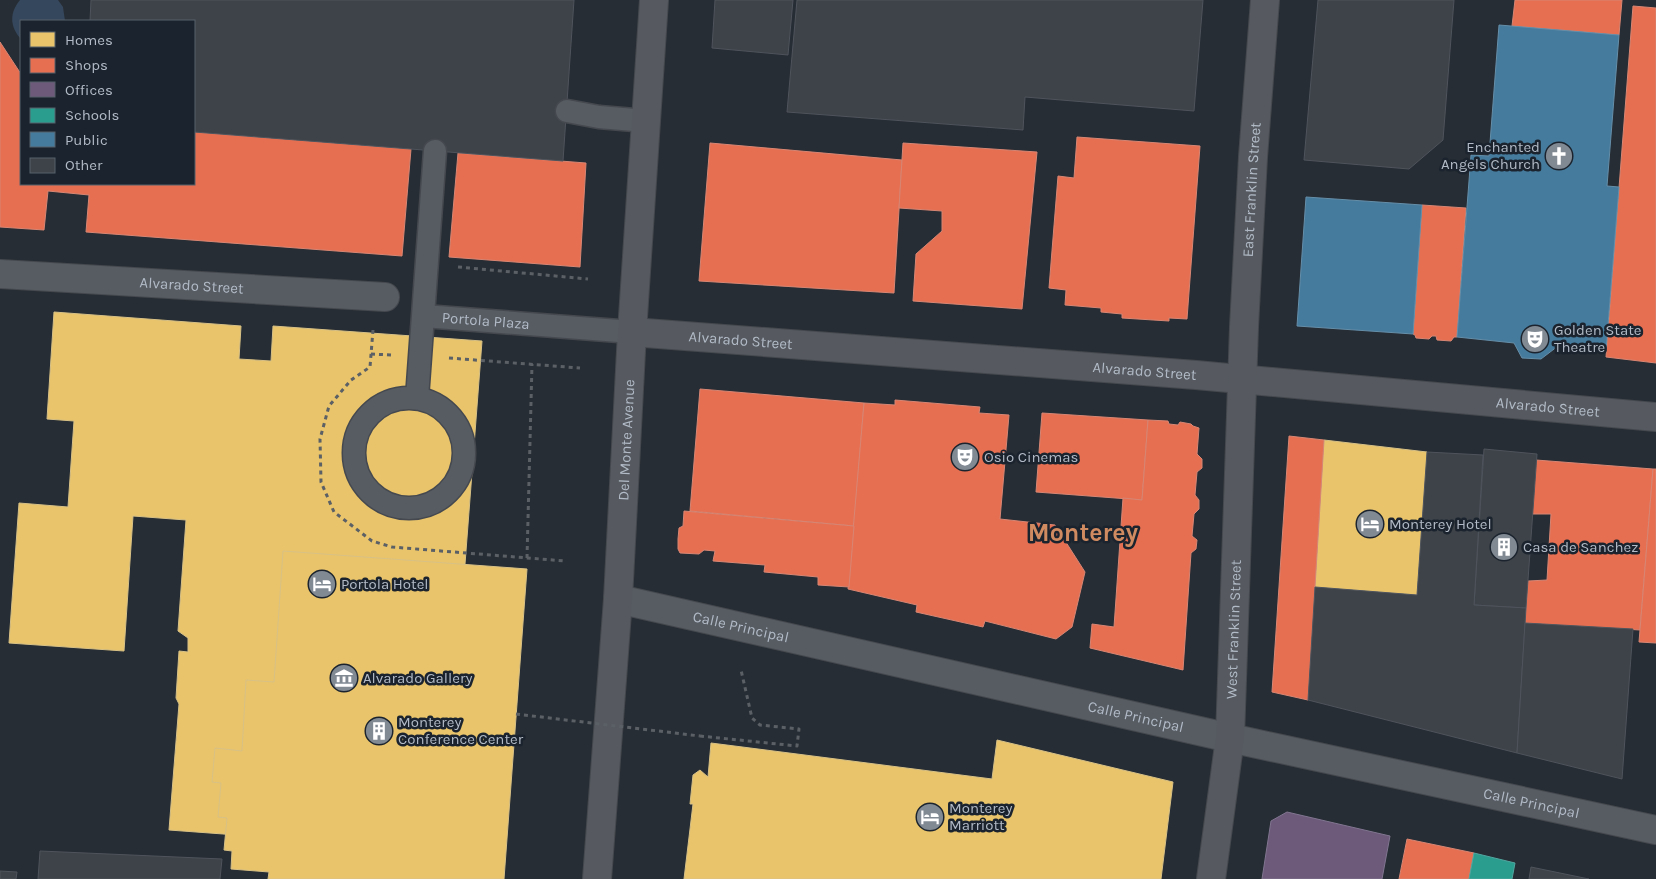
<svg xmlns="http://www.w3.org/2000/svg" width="1656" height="879" font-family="Karla,sans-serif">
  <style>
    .water { fill: #35475c }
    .homes { fill: #e9c46a; stroke: #d8c186 }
    .shops { fill: #e76f51; stroke: #d78674 }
    .offices { fill: #6d597a; stroke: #817691 }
    .schools { fill: #2a9d8f; stroke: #52a6a0 }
    .public { fill: #457b9d; stroke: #658ea9 }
    .building { fill: #3e4349; stroke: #4f545c }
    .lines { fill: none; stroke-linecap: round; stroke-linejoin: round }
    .lane-casing { stroke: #45494f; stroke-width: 25 }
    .street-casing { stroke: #45494f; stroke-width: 30 }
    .secondary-casing { stroke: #45494f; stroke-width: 30 }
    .path { stroke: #5b6066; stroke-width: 3; stroke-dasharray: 4 4; stroke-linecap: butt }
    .lane { stroke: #575c63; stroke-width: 22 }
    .street { stroke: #575c63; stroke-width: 28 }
    .secondary { stroke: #565a60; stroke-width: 28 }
    .path-bridge { stroke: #5b6066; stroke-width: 3; stroke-dasharray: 4 4; stroke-linecap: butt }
    .labels { text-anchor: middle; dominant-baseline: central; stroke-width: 5; stroke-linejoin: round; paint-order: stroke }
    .poi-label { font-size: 15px; fill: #b1bac6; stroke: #1b242e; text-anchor: start }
    .street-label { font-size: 15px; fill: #b1bac6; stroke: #1b242e }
    .town-label { font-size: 25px; font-weight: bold; fill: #d18b60; stroke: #1b242e }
  </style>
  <rect width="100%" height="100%" fill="#272d34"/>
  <path class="water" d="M20,0h38l5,7 2,14h-44v18c-11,-12 -12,-26 -1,-39z"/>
  <g class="homes">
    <path d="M54,312l187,14 -2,33 32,2 2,-35 209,15 -24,315 -157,-12 -10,195 -122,-9 10,-126 -3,-6 3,-47 9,1v-14l-10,-7 8,-111 -53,-4 -9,135 -115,-8 10,-140 49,4 6,-86 -27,-2z"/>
    <path d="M1324,440l103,12 -10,143 -102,-8z"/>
    <path d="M283,551l244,18 -23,310h-236l1,-7 -38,-3 1,-18 -8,-1 3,-32 -9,-1 3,-34 -9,-1 3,-34 27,3 4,-71 28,2z"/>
    <path d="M997,740l176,42 -12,97h-477l9,-75h-3l3,-29 7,-5 8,7 3,-34 281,36z"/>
  </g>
  <g class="shops">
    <path d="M1515,0h107l-3,35 -107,-9z"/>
    <path d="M1633,6l23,2v355l-50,-6z"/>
    <path d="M0,42l21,32v110h173v-52l217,17 -9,107 -316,-24 3,-37 -41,-4 -4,39 -44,-3z"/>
    <path d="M1077,137l123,9 -13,173 -18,-1v3l-47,-3v-4l-21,-2v-4l-36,-3 1,-15 -17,-2 9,-112 16,2z"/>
    <path d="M710,143l192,17 -8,133 -195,-12z"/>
    <path d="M903,143l134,9 -15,157 -109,-8 3,-47 26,-23v-20l-43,-3z"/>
    <path d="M458,153l128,10 -6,104 -131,-10z"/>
    <path d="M1422,205l44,3 -9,129h-3l-3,4 -14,-1 -1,-4h-4l-3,3 -13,-1 -1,-3 -2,-1z"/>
    <path d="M700,389l164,14 -10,123 -164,-15z"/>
    <path d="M895,400l85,7 -1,6 30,2 -9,104 55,6 30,47 -13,55 -16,12 -71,-18 -2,6 -67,-15 1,-7 -69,-16 16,-186 31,2z"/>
    <path d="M1042,413l106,7 -6,80 -106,-8z"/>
    <path d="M1148,420l20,1 1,3 9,1 2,-3 11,2 2,2 6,2 -2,26 5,5v9l-5,4 -2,23 4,5v9l-5,5 -2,22 5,4 -1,9 -5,4 -8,117 -93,-22 2,-24 22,3 9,-129 19,2z"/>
    <path d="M1289,436l35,4 -16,260 -36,-8z"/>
    <path d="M1536,460l117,9 -13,161 -115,-7 3,-42 19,-1 4,-66h-19z"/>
    <path d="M1653,469h3v174l-17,-1z"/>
    <path d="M684,511l170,15 -5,61 -31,-2v-8l-54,-5 1,-7 -52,-4 2,-10 -11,-1 -5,4 -19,-1 -2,-4v-10l1,-11 4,-2z"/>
    <path d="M1407,839l67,14 -5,26h-70z"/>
  </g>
  <path class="offices" d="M1287,812l103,24 -8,43h-120l9,-58z"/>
  <path class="schools" d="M1474,853l41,10 -3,16h-43z"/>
  <g class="public">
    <path d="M1499,25l120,10 -12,151 12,1 -13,163 -48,-4 -17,13 -19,-1 -8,-15 -57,-6 14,-182 18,1z"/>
    <path d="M1306,197l116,8 -9,129 -116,-8z"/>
  </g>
  <g class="building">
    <path d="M91,0h483l-11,161 -369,-29v-111h-104z"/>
    <path d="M715,0h78l-5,55 -76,-7z"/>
    <path d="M797,0h406l-9,111 -169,-14 -2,33 -236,-18z"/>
    <path d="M1318,0h136l-11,140 -34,29 -105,-9z"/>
    <path d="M1484,449l53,5 -11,154 -52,-3z"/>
    <path d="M1427,452l56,3 -9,150 52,3 -9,145 -209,-53 7,-113 102,8z"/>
    <path d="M1525,623l108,6 -11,150 -105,-26z"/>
    <path d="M40,851l182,8 -2,20h-182z"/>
    <path d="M1531,867l58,12h-60z"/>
    <path d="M0,871l17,1 -1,7h-16z"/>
  </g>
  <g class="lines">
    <defs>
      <g id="lane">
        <path d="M567,111l32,6 47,4"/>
        <path id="s1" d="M424,316l208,16"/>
        <path d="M417,398l18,-247"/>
        <circle cx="409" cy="453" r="55"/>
      </g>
      <g id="street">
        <path id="s2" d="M0,274l385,23"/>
        <path id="s3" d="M618,599l612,139 426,92"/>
      </g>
      <g id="secondary">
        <path id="s4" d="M632,332l564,43 460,42"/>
        <path id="s5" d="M597,879l21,-280 14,-267 22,-332"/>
        <path id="s6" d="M1211,879l19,-141 14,-411 9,-170 12,-157"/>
      </g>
    </defs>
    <use href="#lane" class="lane-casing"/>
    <use href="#street" class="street-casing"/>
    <use href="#secondary" class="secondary-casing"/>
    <g class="path">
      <path d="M458,267l130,12"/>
      <path d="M373,330l-3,37 -19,13 -22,26 -9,33 1,43 13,30 38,29 20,6 173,14"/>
      <path d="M371,354l20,1"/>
      <path d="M449,358l131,10"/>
      <path d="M527,558l5,-194"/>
      <path d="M700,736l97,10 2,-17 -39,-4 -8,-7 -11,-48"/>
    </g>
    <use href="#lane" class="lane"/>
    <use href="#street" class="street"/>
    <use href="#secondary" class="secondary"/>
    <path class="path-bridge" d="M516,714l184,22"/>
  </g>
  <defs>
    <symbol id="church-disc" viewBox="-11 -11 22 22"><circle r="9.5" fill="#818993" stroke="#1b242e"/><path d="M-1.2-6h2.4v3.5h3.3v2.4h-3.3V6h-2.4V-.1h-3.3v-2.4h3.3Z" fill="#fff"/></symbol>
    <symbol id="theatre-disc" viewBox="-11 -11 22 22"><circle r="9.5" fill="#818993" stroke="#1b242e"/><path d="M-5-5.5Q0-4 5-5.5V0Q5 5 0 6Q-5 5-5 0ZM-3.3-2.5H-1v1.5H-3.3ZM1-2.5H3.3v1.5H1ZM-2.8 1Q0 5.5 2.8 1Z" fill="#fff"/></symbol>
    <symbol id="hotel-disc" viewBox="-11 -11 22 22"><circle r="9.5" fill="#818993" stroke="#1b242e"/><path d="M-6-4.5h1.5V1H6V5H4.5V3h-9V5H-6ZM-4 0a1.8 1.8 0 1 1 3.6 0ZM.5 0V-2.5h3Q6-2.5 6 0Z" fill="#fff"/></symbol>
    <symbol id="building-disc" viewBox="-11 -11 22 22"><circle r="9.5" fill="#818993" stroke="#1b242e"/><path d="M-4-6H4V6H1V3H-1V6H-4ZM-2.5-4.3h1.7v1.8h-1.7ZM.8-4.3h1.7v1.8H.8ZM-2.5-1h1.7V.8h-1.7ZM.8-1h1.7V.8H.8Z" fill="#fff"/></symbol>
    <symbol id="museum-disc" viewBox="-11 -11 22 22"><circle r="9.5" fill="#818993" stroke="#1b242e"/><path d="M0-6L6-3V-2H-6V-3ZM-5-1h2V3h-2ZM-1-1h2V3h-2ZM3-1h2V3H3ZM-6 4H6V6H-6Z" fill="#fff"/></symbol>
  </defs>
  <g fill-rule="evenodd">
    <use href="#church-disc" x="1543" y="140" width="32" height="32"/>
    <use href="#theatre-disc" x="1519" y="323" width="32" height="32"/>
    <use href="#theatre-disc" x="949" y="441" width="32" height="32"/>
    <use href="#hotel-disc" x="1354" y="508" width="32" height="32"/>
    <use href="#building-disc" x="1488" y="531" width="32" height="32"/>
    <use href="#hotel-disc" x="306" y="568" width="32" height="32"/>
    <use href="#museum-disc" x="328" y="662" width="32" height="32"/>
    <use href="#building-disc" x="363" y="715" width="32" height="32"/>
    <use href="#hotel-disc" x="914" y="801" width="32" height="32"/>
  </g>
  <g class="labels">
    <g class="poi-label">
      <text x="1540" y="147" text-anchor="end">Enchanted<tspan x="1540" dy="17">Angels Church</tspan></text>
      <text x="1554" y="330">Golden State<tspan x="1554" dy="17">Theatre</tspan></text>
      <text x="984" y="457">Osio Cinemas</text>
      <text x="1389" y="524">Monterey Hotel</text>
      <text x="1523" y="547">Casa de Sanchez</text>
      <text x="341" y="584">Portola Hotel</text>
      <text x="363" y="678">Alvarado Gallery</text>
      <text x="398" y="722">Monterey<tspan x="398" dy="17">Conference Center</tspan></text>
      <text x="949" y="808">Monterey<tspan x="949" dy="17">Marriott</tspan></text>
    </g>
    <g class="street-label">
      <text stroke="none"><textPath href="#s6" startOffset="691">East Franklin Street</textPath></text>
      <text stroke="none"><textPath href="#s2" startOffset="192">Alvarado Street</textPath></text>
      <text stroke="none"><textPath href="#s1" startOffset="62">Portola Plaza</textPath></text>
      <text stroke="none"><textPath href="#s4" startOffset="109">Alvarado Street</textPath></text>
      <text stroke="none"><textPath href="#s4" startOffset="514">Alvarado Street</textPath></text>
      <text stroke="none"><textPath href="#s4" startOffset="919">Alvarado Street</textPath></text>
      <text stroke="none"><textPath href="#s5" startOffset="440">Del Monte Avenue</textPath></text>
      <text stroke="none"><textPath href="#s3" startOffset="126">Calle Principal</textPath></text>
      <text stroke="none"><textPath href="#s6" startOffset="251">West Franklin Street</textPath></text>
      <text stroke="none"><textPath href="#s3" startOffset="531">Calle Principal</textPath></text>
      <text stroke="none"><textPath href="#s3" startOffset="936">Calle Principal</textPath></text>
    </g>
    <g class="town-label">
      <text x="1083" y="532">Monterey</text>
    </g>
  </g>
  <rect x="20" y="20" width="175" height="165" fill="#1b242e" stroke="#57606b"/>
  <rect x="30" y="32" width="25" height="15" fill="#e9c46a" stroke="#57606b"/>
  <text x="65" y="45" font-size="15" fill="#b1bac6">Homes</text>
  <rect x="30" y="58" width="25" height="15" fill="#e76f51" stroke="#57606b"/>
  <text x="65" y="70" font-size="15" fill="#b1bac6">Shops</text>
  <rect x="30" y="82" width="25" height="15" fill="#6d597a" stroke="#57606b"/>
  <text x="65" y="95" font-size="15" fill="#b1bac6">Offices</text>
  <rect x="30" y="108" width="25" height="15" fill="#2a9d8f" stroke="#57606b"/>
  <text x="65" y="120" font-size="15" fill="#b1bac6">Schools</text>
  <rect x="30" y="132" width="25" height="15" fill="#457b9d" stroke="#57606b"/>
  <text x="65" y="145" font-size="15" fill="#b1bac6">Public</text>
  <rect x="30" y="158" width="25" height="15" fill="#3e4349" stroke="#57606b"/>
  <text x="65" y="170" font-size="15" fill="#b1bac6">Other</text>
</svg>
